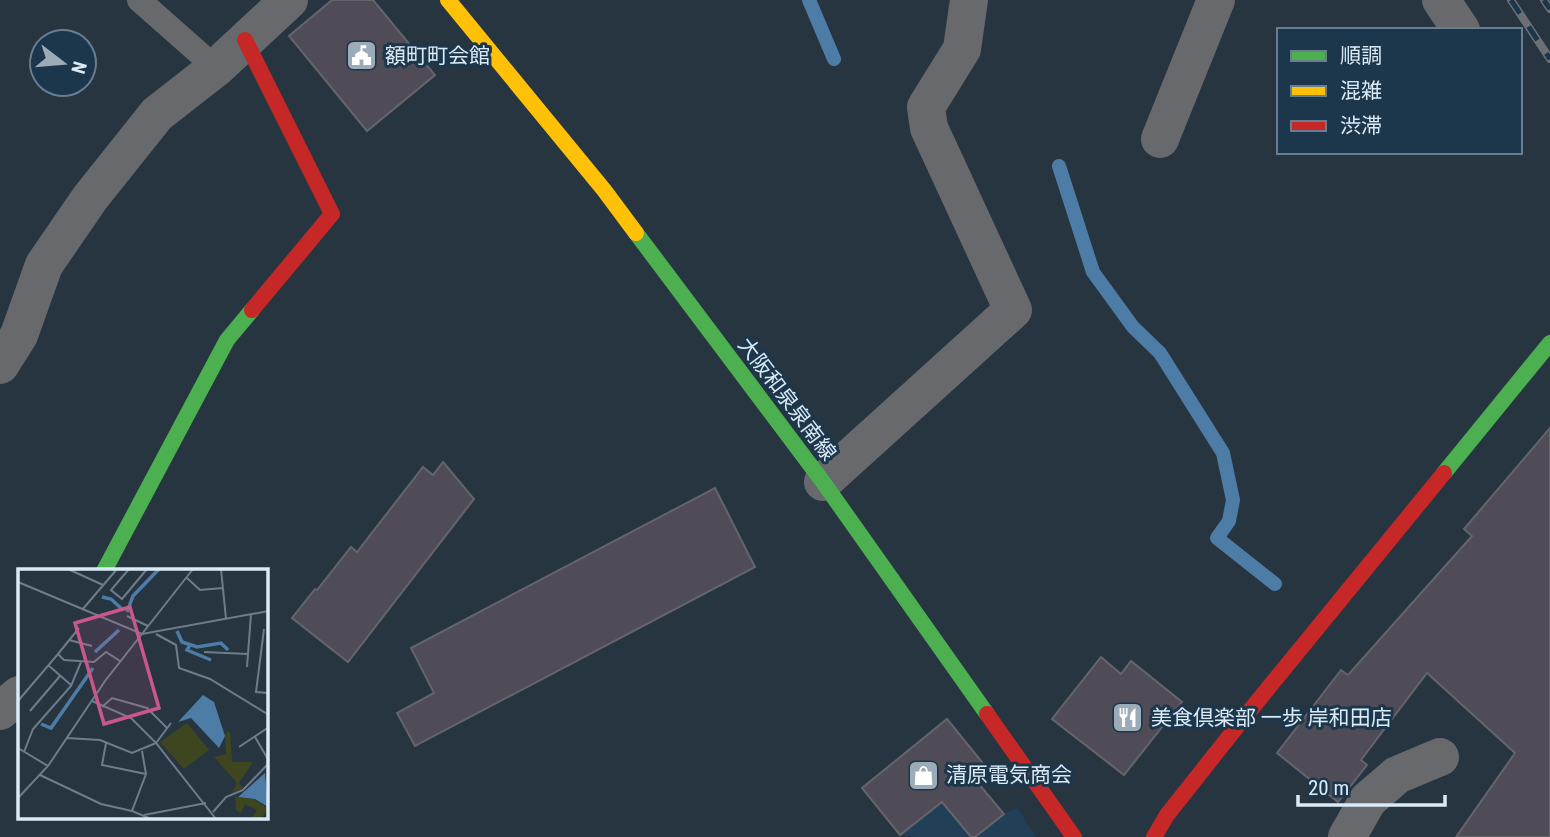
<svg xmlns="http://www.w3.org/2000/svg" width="1550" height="837" font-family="'Roboto Condensed','Noto Sans JP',sans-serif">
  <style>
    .built { fill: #213f56 }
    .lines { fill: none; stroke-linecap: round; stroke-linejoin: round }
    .stream { stroke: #4d7ca6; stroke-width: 14 }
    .building { fill: #4f4c57; stroke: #64646d; stroke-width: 2 }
    .lane { stroke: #68696d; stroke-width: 24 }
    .street { stroke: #68696d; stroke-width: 38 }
    .fast { stroke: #4caf50; stroke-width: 16 }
    .slow { stroke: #ffc107; stroke-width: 16 }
    .jam { stroke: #c62828; stroke-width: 16 }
    .rail-casing { stroke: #6c7076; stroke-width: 8 }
    .rail { stroke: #1c364b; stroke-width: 5; stroke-dasharray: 16; stroke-linecap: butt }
    .labels { text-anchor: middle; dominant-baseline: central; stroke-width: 6; stroke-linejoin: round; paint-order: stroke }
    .poi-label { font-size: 21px; fill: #daeaf7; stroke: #1c364b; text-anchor: start }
    .street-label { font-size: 21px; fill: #daeaf7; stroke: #1c364b }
    .inset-river { fill: none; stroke: #4d7ca6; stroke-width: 3.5 }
    .inset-road { fill: none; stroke: #6e7d89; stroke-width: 2 }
    .view { fill: #c9578a; fill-opacity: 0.15; stroke: #c9578a; stroke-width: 3.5 }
    .inset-edge { fill: none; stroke: #daeaf7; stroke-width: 3.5 }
  </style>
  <rect width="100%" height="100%" fill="#263540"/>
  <g class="built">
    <path d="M942,802l29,35h-57l-14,-2z"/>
    <path d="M1017,807l19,30h-61l29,-23z"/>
  </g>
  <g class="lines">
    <g class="stream">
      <path d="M809,0l25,59"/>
      <path d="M1059,166l34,106 40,55 27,26 63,100 10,47 -4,21 -12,17 58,46"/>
    </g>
  </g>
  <g class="building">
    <path d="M332,0h41l62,75 -68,56 -78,-95z"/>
    <path d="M1550,428v409h-94l59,-84 -88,-80 -66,87 6,5 -29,37 -61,-49 64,-83 7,5 124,-139 -8,-7z"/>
    <path d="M443,462l31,37 -126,163 -56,-44 23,-29 2,1 34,-43 6,5 66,-85 10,8z"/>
    <path d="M715,488l40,79 -340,179 -18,-33 37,-20 -23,-45z"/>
    <path d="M1101,657l20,17 10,-13 51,41 -58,73 -72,-56z"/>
    <path d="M947,719l39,48 -13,10 31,37 -29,23h-4l-29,-35 -42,33 -38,-47z"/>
  </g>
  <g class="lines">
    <path class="lane" d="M139,0l77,68"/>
    <g class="street">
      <path d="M1441,0l20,30"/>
      <path d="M1160,139l56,-139"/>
      <path d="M0,365l19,-30 25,-70 46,-67 67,-84 59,-46 73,-68"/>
      <path d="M823,482l190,-172 -84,-182 -3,-21 36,-58 7,-49"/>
      <path d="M0,711l19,-16"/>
      <path d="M1347,837l21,-37 29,-25 43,-18"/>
    </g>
    <g class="fast">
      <path d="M636,233l187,249 164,232"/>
      <path d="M1444,473l106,-130"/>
      <path d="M104,571l123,-231 25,-30"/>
    </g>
    <path class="slow" d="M448,0l156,190 32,43"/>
    <g class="jam">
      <path d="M245,40l87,174 -80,96"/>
      <path d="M987,714l87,123"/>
      <path d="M1154,837l13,-22 76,-96 201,-246"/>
    </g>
    <defs>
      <g id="rail">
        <path d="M1511,0l39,59"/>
        <path d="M1544,0l6,9"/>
      </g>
    </defs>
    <use href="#rail" class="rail-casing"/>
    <use href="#rail" class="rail"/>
  </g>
  <defs>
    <symbol id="civic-square" viewBox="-11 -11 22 22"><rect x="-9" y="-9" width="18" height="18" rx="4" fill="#9babb7" stroke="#1c364b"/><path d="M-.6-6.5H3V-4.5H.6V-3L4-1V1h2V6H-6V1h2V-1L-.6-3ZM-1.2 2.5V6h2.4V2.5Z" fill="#fff"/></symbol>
    <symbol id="restaurant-square" viewBox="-11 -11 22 22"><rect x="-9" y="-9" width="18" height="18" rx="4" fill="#9babb7" stroke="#1c364b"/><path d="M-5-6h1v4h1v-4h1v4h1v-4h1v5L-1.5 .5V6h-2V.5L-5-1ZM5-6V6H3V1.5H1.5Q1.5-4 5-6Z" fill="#fff"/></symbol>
    <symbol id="shop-square" viewBox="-11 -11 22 22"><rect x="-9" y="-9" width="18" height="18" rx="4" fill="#9babb7" stroke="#1c364b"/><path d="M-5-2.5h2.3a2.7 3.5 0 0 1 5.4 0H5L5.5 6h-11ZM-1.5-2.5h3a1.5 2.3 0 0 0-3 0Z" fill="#fff"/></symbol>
  </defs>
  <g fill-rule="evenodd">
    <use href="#civic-square" x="344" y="38" width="35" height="35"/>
    <use href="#restaurant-square" x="1110" y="700" width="35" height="35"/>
    <use href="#shop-square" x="906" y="758" width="35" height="35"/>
  </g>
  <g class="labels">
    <g class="poi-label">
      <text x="385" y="56">額町町会館</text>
      <text x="1151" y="718">美食倶楽部 一歩 岸和田店</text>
      <text x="946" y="775">清原電気商会</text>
    </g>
    <g class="street-label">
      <text transform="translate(787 399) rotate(53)">大阪和泉泉南線</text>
    </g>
  </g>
  <g transform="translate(18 569)">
    <rect width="250" height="250" fill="#263540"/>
    <path d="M169,154l22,27 -25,19 -24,-27zM212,162l2,31h21l-14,21 4,5 -11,5 5,-10 -23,-26 12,-3 -1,-21zM217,228l19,2 14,10 -7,10h-10l6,-9 -12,-6 -4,9 -5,-3z" fill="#3e461f"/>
    <path d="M185,126l11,7 11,34 -6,12 -28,-30 -13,4zM247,204l3,34 -13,-8 -17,-2z" fill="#4d7ca6"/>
    <path class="inset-river" d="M84,28l9,2 12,11M109,43l6,-16 26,-27M159,62l5,11 15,5 24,-4 7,7M172,76l-3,5 24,10M77,83l24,-22M23,155l10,4 42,-60"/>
    <path class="inset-road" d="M50,0l35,16M111,0l-18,21 11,9 25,-30M203,0l5,50M169,9l13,12 23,-2M0,13l124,52 127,-23M64,41l35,-41M109,47l21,10M246,60l-8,63 13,1M138,65l20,11 3,23 31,11 59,36M51,71l23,6M186,83l44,2M40,85l21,-26M30,96l23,20M229,98l4,-53M0,132l40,-47 6,6 30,2 12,-10 14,9M74,132l39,17 25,25 15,-20M84,138l10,-9 35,10 20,20M12,142l30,-35M237,168l14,24M49,169l33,2 32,13 24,-10 60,76M88,174l-4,22 44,9M221,178l30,-20M0,179l30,18M124,182l4,23 -14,37 19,8M6,183l9,-23 38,-43 10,-24M22,206l61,29 31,7M0,229l30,-32 57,-85 88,-112M195,243l13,-15 17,-7 26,-27M126,246l62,-12"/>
    <path class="view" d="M112,38l29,101 -55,16 -29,-101z"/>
    <rect width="250" height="250" class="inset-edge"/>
  </g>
  <rect x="1277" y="28" width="245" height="126" fill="#1c364b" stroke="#687e90" stroke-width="2"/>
  <rect x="1291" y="51" width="35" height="10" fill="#4caf50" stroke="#687e90" stroke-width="2"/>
  <text x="1340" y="63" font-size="21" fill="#daeaf7">順調</text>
  <rect x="1291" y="86" width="35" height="10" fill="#ffc107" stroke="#687e90" stroke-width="2"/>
  <text x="1340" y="98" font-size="21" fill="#daeaf7">混雑</text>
  <rect x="1291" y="121" width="35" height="10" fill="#c62828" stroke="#687e90" stroke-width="2"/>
  <text x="1340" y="133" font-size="21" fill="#daeaf7">渋滞</text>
  <g transform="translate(63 63) rotate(106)"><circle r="33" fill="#1c364b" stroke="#687e90" stroke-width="2"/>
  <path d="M0-5L12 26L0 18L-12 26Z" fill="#9babb7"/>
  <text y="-10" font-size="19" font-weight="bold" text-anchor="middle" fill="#daeaf7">N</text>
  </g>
  <path d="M1298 795v10h147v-10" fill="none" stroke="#daeaf7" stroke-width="3.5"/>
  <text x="1308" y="795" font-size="21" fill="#daeaf7" stroke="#1c364b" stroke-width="5" paint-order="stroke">20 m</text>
</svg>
